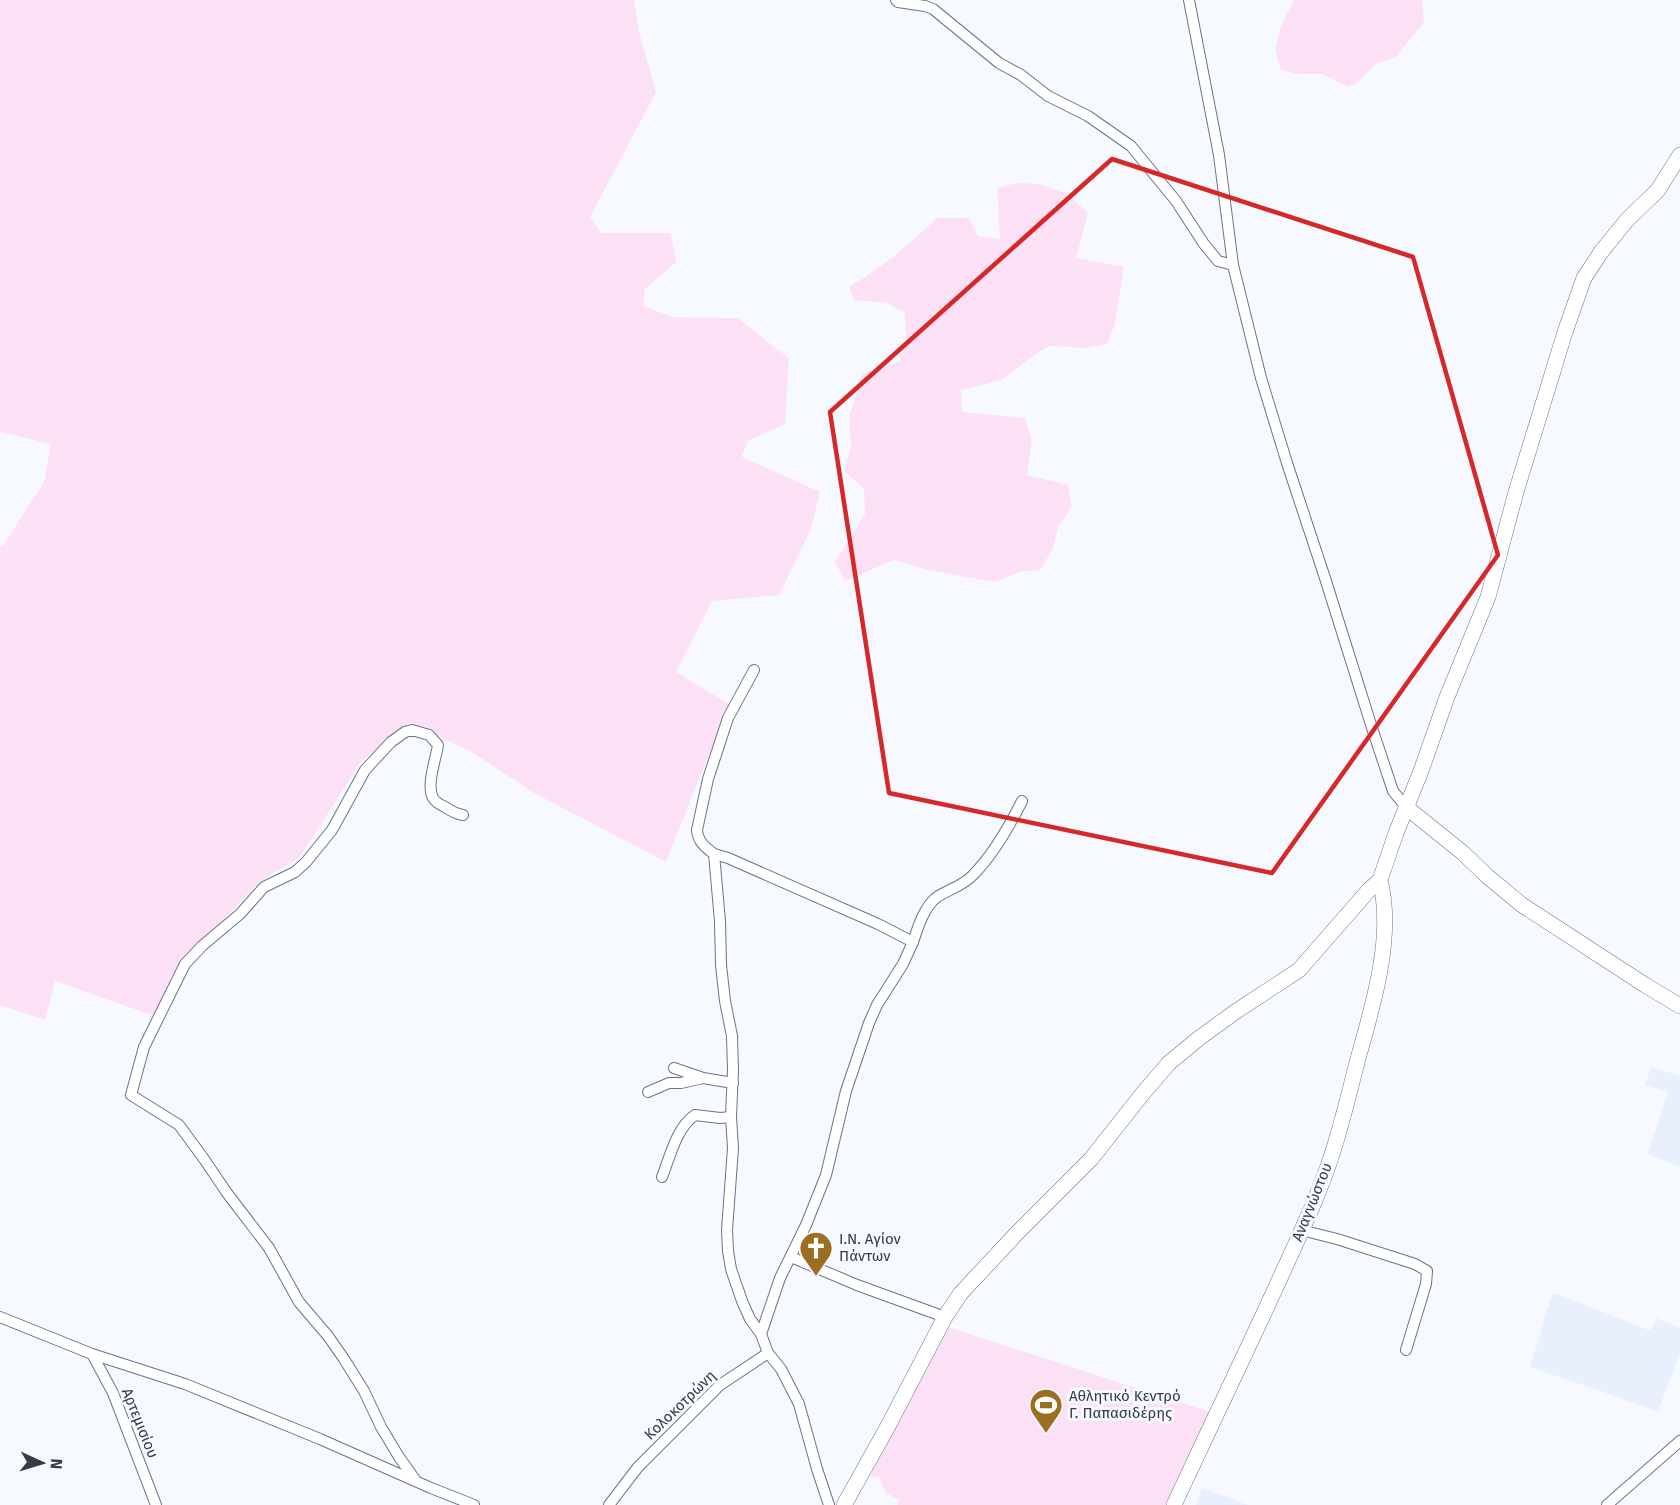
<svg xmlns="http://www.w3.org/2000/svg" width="1680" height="1505" font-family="'Fira Sans',sans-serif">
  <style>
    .built { fill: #e8effd }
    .green { fill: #fce1f6 }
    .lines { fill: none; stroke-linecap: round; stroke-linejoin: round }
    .street-casing { stroke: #68748d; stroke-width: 12 }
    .secondary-casing { stroke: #68748d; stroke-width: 16 }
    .street { stroke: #fff; stroke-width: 10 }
    .secondary { stroke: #fff; stroke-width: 15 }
    .marked { fill: none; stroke: #d62828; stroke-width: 4.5; stroke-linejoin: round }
    .labels { text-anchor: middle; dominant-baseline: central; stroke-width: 6; stroke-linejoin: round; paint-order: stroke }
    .street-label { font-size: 15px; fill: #363b46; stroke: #f6f9ff }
    .poi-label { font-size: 15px; fill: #363b46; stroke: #f6f9ff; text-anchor: start }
  </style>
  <rect width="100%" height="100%" fill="#f6f9ff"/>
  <g class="built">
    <path d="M1651,1067l29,9v91l-32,-13 20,-62 -23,-7z"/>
    <path d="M1552,1294h5l94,37 5,-13 24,10v26l-22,57 -128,-44z"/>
    <path d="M1202,1488l46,17h-52z"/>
  </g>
  <g class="green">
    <path d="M0,0h634l5,32 17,60 -66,125 11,16h70l5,29 -31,27 -2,17 30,11 64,1 52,40 -4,66 -37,17 -6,16 78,35 -9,37 -32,66 -67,6 -36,71 53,32 -63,158 -132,-69 -62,-41 -63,-29 -47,38 -63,97 -39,23 -88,94 -18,41 -99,-35 -10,39 -45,-15v-458h2l42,-65 7,-38 -51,-12z"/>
    <path d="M1294,0h128l2,22 -29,36 -19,6 -18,18 -9,5 -27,-13h-24l-17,-4 -6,-20 6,-24z"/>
    <path d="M1017,183l23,1 29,11 19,18 -12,45 48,9 -9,57 -8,20 -21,4 -37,-2 -18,11 -29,23 -41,10 1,22 63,6 7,22 -5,35 41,10 4,22 -14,20 -5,22 -13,21 -21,2 -24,10 -68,-12 -33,-10 -49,21 -10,-19 30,-48 -1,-25 -20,-18 7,-25 -2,-29 14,-44 36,-11 7,-23 -1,-25 -17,-11 -34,-3 -5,-13c33,-20 60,-42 88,-69h32l9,18 22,3 -3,-51z"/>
    <path d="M945,1326l268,87 -41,92h-275l2,-5 -13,-7 -7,-16 -8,1 1,-11z"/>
  </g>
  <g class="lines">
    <defs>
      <g id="street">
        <path d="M896,0l2,2 27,4 8,3 66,54 22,12 27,21 40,20 43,30 45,55 28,43 14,17 15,4"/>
        <path d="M1189,0l30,155 14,110 28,113 26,85 38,115 48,153 20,60 13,16"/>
        <path d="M754,670l-26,48 -20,61 -11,51c1,12 8,17 17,24l6,67 1,44 4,36 7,35 1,34 -2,47 2,31 -6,82 1,21 3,18 11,32 8,18 11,15 7,19"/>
        <path d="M714,854l14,4 150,66 35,18 -10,22 -26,41 -8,18 -23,68 -20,84 -20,50 -26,53 -19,56"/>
        <path d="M913,942c5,-15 11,-35 24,-45 12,-8 26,-11 36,-22 21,-21 36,-48 49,-74"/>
        <path d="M674,1068l29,10 30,5"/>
        <path d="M648,1092l21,-9h12l22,-5"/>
        <path d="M662,1177c8,-20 14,-49 33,-62l25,3 11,-1"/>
        <path d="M1301,1230l36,9 78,25 12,7 -1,13 -20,66"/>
        <path d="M791,1257l66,28 88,32"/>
        <path d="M0,1317l92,37 93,30 135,55 111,49 43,17"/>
        <path d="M92,1354l21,39 43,112"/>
        <path d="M416,1481l-17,-24 -18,-30 -17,-36 -20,-32 -16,-23 -29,-34 -30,-54 -42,-55 -23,-34 -25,-34 -48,-30 13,-48 41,-83 17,-18 38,-32 24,-27 31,-15 11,-10 26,-32 33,-60 26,-28 14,-10 7,-2 17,5 9,10c-2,14 -12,40 -5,53 3,5 8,7 12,9 6,4 11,7 18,8"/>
        <path d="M609,1505l29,-38 82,-82 48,-32 13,16 18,35 18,65 12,36"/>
        <path d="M1607,1505l73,-64"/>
      </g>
      <g id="secondary">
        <path d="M1406,807l57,46 24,23 35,29 123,80 35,21"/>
        <path d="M844,1505l43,-77 58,-111 16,-24 56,-60 74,-74 53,-67 25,-29 29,-24 37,-27 64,-42 70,-80 11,-10 16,-47 25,-62 26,-74 41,-100 28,-105 49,-160 19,-54 17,-26 26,-32 31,-30 22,-35"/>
        <path d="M1174,1505c42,-91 86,-181 127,-273 6,-14 13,-28 18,-42 18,-43 28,-90 40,-135 15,-53 35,-120 21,-175"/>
      </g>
    </defs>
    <use href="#street" class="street-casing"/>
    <use href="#secondary" class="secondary-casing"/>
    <use href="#street" class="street"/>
    <use href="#secondary" class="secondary"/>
  </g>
  <path class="marked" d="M1112,159l301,98 85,298 -226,318 -383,-80 -59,-381z"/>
  <defs>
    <symbol id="church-pin" viewBox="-11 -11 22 30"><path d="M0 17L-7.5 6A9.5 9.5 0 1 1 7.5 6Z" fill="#9c6e1f" stroke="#f6f9ff"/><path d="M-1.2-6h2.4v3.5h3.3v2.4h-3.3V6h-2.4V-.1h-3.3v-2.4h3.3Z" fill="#fff"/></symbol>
    <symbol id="stadium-pin" viewBox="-11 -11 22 30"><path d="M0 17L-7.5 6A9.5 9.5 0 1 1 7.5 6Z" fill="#9c6e1f" stroke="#f6f9ff"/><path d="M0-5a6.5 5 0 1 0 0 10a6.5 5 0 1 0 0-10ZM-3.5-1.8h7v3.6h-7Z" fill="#fff"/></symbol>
  </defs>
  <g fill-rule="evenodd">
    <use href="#church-pin" x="797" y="1229" width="38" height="52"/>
    <use href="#stadium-pin" x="1027" y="1386" width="38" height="52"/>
  </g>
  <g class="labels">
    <g class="street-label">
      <text transform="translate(1312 1202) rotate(-68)">Αναγνώστου</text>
      <text transform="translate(680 1405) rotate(-44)">Κολοκοτρώνη</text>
      <text transform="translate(140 1423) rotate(68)">Αρτεμισίου</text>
    </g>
    <g class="poi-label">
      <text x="839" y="1239">Ι.Ν. Αγίον<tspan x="839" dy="17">Πάντων</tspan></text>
      <text x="1069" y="1396">Αθλητικό Κεντρό<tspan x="1069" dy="17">Γ. Παπασιδέρης</tspan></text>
    </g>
  </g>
  <g transform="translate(42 1463) rotate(94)" stroke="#f6f9ff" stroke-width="4.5" paint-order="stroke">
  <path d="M0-4.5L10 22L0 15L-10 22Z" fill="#363b46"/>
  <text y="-9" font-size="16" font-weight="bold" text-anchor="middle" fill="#363b46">N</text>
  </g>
</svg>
